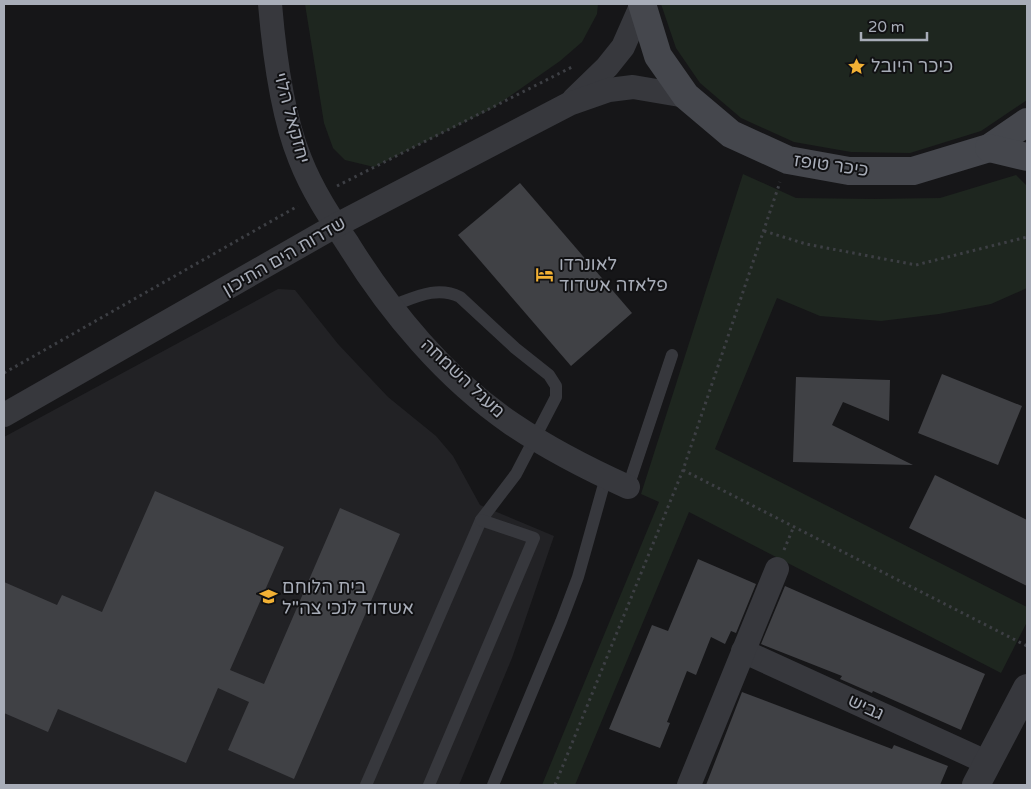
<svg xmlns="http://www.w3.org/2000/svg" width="1031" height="789" font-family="'Varela Round','Noto Sans Hebrew',sans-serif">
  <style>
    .built { fill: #222225 }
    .green { fill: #1e261f }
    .building { fill: #404145 }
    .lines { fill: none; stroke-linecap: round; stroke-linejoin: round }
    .path { stroke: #3d3f44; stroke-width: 3; stroke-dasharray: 2.5 4; stroke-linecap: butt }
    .service { stroke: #37383d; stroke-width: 12 }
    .minor { stroke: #37383d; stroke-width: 24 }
    .tertiary { stroke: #37383d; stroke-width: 28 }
    .secondary { stroke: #45474d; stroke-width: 28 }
    .labels { text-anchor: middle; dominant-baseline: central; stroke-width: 4; stroke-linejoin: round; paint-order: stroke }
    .poi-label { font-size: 18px; fill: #a8adb8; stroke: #111113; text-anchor: start }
    .street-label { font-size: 18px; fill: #a8adb8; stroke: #111113 }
  </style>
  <rect width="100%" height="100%" fill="#161618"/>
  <path class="built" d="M278,289l17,1 43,54 50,53 48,39 17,20 27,49 74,31 -42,122 -53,127h-455v-348z"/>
  <g class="green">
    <path d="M305,4h293l-1,10 -15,28 -22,19 -67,47 -119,59 -29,-7 -12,-12 -9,-25z"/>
    <path d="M661,4h366v96l-46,31 -71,22 -59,-1 -57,-10 -53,-24 -41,-35 -24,-35z"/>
    <path d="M743,174l53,24 77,1 67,-1 76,-23 11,11v102l-36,16 -52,10 -58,7 -61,-5 -43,-18 -62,151 312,158v15l-26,51 -312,-161 -114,273h-33l117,-283 -18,-8z"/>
  </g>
  <g class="building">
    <path d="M520,183l112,130 -61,53 -113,-131z"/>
    <path d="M942,374l80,32 -24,59 -80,-32z"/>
    <path d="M796,377l94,3 -1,41 -46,-19 -11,23 81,40 -120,-3z"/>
    <path d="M935,475l92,45v66l-118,-58z"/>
    <path d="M155,491l129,56 -54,123 34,14 76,-176 60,26 -106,245 -66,-29 21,-48 -31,-14 -32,75 -128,-54 -10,23 -44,-19v-131l53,23 5,-10 40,17z"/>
    <path d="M698,559l58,25 -20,49 -5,-2 -6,13 -14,-7 -15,38 -9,-4 -20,51 3,1 -10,25 -51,-19 43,-104 16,6z"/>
    <path d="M785,586l200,88 -24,56 -88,-39 -1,2 -32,-14 2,-3 -81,-32z"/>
    <path d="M742,692l150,57 2,-4 54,21 -8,19h-234z"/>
  </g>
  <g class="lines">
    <g class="path">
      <path d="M337,186l235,-119"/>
      <path d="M764,231l42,13 110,21 111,-28"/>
      <path d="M4,373l294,-167"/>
      <path d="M683,470l344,176"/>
      <path d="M784,550l10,-24"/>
      <path d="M555,785l128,-315 97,-288"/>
    </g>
    <g class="service">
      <path d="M628,487l44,-132"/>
      <path d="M366,785l115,-265 35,-46 40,-77v-11l-7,-11 -34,-27 -55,-51c-24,-12 -46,1 -69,9"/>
      <path d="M429,785l105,-247 -53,-18"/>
      <path d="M493,785l68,-163 17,-45 28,-100"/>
    </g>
    <g class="minor">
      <path d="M270,4c4,47 12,111 30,155 12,31 30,58 48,85 42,68 98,135 164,180 37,25 76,45 116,63"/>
      <path d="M574,99l33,-32 16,-20 19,-43"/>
      <path d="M4,415l331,-189 234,-122 40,-14 24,-3 53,9"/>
      <path d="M743,651l245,112"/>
      <path d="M689,785l88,-216"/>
    </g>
    <path class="tertiary" d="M976,785l51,-97"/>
    <g class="secondary">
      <path d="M642,4l16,52 28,40 45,38 57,26 61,11h64l76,-23 38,-26"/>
      <path d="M989,148l38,9"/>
    </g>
  </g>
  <defs>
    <symbol id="sight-bare" viewBox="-9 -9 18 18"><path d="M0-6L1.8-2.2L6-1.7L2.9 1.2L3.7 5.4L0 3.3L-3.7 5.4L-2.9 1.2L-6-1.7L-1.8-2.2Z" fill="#f2b134" stroke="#111113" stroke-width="2.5" paint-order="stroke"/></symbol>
    <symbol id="hotel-bare" viewBox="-9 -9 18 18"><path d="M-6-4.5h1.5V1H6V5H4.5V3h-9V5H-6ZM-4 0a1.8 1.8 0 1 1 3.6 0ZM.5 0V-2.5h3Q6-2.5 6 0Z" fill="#f2b134" stroke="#111113" stroke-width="2.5" paint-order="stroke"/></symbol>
    <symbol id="school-bare" viewBox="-9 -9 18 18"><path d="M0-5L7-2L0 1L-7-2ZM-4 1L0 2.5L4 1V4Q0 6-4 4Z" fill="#f2b134" stroke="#111113" stroke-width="2.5" paint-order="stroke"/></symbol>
  </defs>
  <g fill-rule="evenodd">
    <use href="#sight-bare" x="844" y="54" width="25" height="25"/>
    <use href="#hotel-bare" x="532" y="262" width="25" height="25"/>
    <use href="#school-bare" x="256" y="584" width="25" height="25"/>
  </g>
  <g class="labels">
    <g class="poi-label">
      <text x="871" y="66">כיכר היובל</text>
      <text x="559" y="264">לאונרדו<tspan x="559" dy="21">פלאזה אשדוד</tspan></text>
      <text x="282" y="587">בית הלוחם<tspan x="282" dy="21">אשדוד לנכי צה"ל</tspan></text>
    </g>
    <g class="street-label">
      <text transform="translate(292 118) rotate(75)">יחזקאל הלוי</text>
      <text transform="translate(831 165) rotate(8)">כיכר טופז</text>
      <text transform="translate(284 256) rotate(-30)">שדרות הים התיכון</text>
      <text transform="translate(463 378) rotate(43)">מעגל השמחה</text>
      <text transform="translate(866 707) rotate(25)">גביש</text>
    </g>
  </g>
  <rect width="1031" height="789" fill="none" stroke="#a8adb8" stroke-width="10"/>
  <path d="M861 32v8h66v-8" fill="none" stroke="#a8adb8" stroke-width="2.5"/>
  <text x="868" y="32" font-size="15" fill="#a8adb8" stroke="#111113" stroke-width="4" paint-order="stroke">20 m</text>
</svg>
